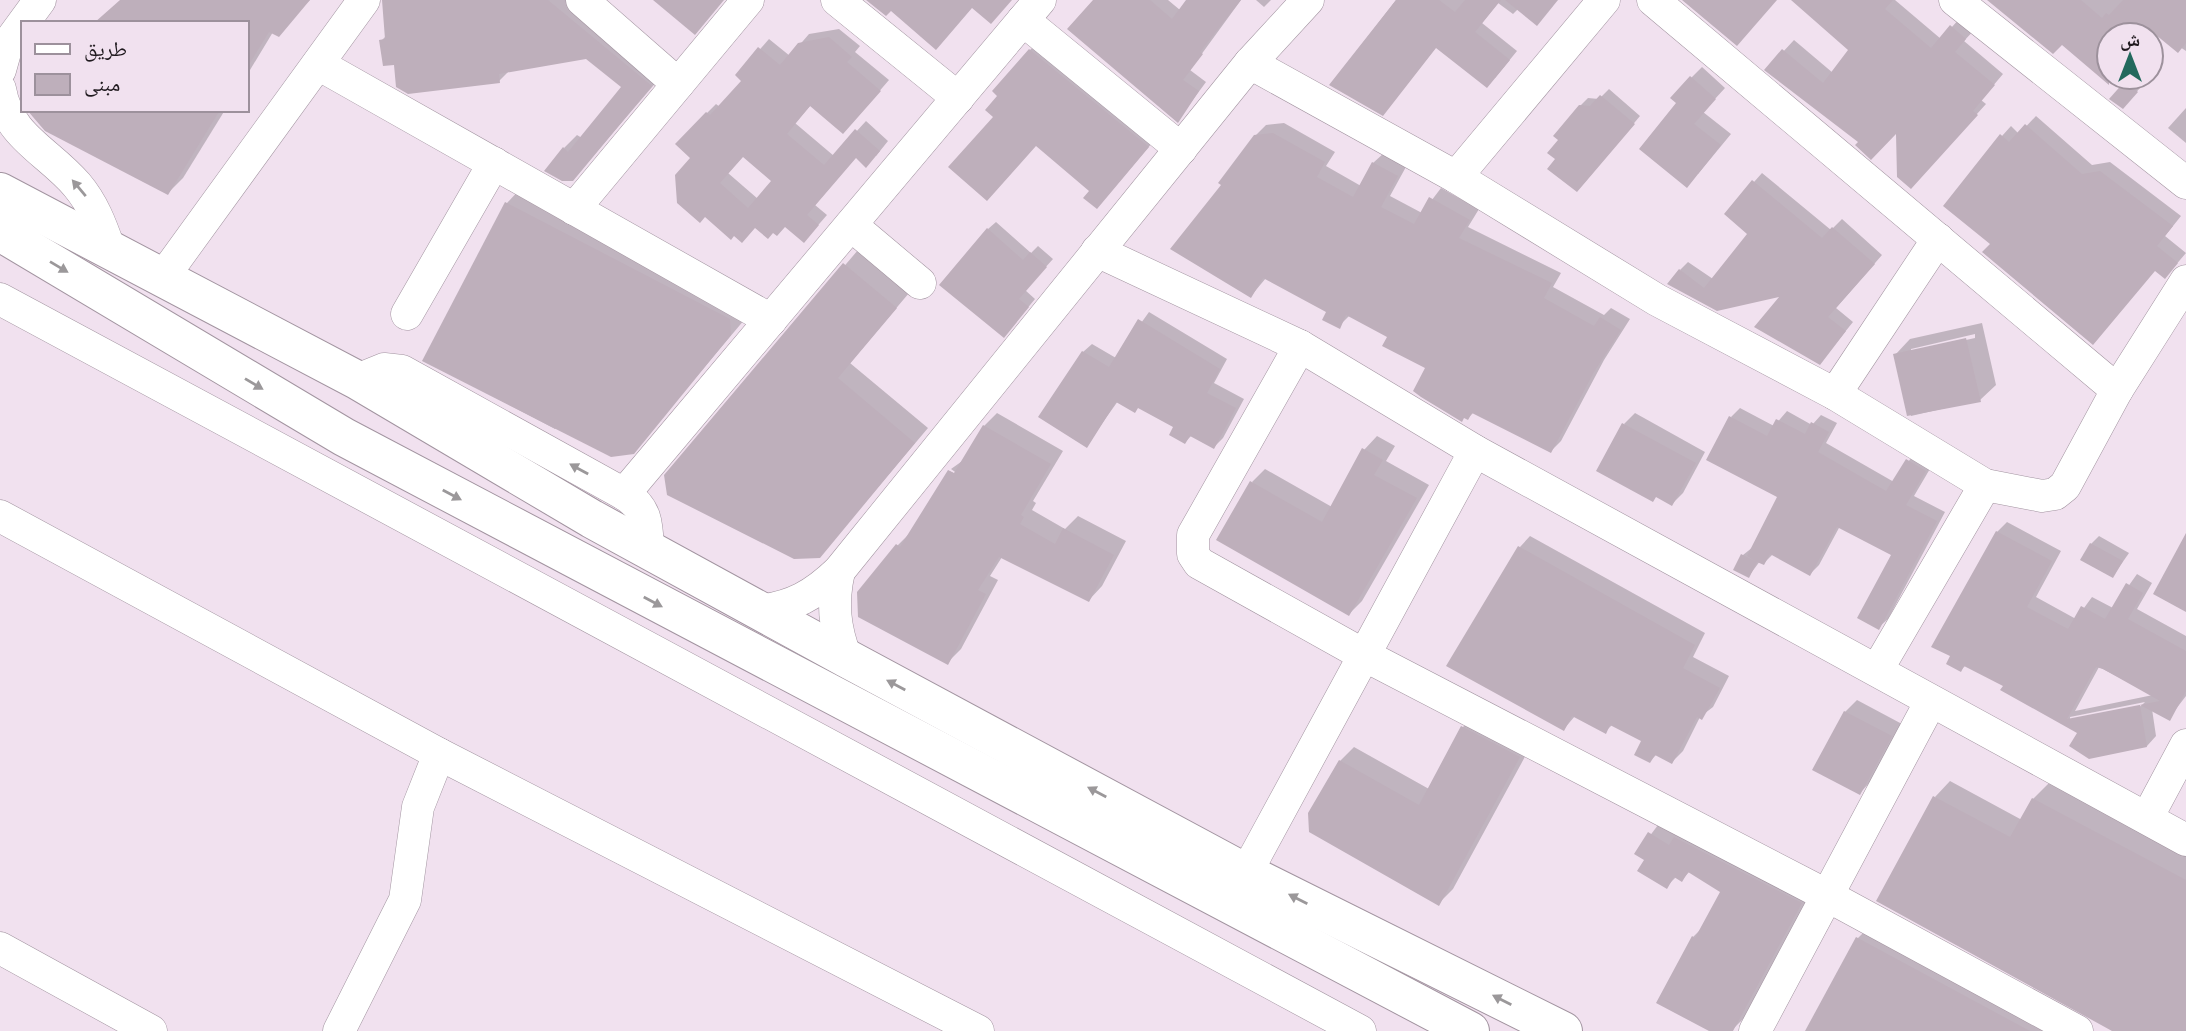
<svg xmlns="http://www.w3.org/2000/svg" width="2186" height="1031" font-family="Manrope,'Noto Naskh Arabic',sans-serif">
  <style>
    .shadow { fill: #0003; fill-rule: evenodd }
    .building { fill: #beafbb; fill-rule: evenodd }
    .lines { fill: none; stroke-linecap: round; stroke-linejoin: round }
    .minor-casing { stroke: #a294a0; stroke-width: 33 }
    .major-casing { stroke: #a294a0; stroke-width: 40 }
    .minor { stroke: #fff; stroke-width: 32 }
    .major { stroke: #fff; stroke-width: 38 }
    .oneway { fill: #9b989a }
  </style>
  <rect width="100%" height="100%" fill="#f1e1ef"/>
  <g class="shadow">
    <path d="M120,0h190l-37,32 -26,43v-52z"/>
    <path d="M384,0h194l87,72 -92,107 -9,-31 13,-13 5,3 41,-51 -36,-29 -77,12 -11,11 -104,-18 -14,-22 6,-6z"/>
    <path d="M1095,0h73l12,10 9,-10h52l-51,70 16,12 -28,38z"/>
    <path d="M1256,0h15l-7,7z"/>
    <path d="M1396,0h162l-40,9 -5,5 -15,-11 -16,20 35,28 -22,27 -58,-32 -54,68 -52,-29z"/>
    <path d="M1794,0h101l46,39 20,-22 14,12 -11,12 39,33 -22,26 5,4 -66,73 -22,-47 -38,12 -93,-73 27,-29 39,33 18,-23z"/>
    <path d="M2001,0h185v51l-39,-26 -8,10h-30v35z"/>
    <path d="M839,29l21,17 -5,6 34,28 -37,43 -41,-18 -16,18 39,33 32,-35 22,20 -12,15 -20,1 -41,48 12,10 -14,16 -28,-6 -30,2 -62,-69 14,-45 9,-9 4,3 24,-26 -7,-6 32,-36 21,17 19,-22zM744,155l30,26 -16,18 -30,-26z"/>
    <path d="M1040,40l118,96 -51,60 -15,-6 -55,-46 -41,-27 34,-67z"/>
    <path d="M1702,67l23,21 -22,24 28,22 -33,40 -20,-71 13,-25z"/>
    <path d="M2129,79l11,9 -17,19 -11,-8z"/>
    <path d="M1609,89l31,27 -56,67 -26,-24 2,-19 20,-34 8,-8 11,1z"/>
    <path d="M2186,108v35l-18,-15z"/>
    <path d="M35,110h190l-42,68 -15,15z"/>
    <path d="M2036,116l56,49 18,-3 71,54 -16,20 21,17 -12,14 -18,2 -164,-26 10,-107 9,-10 8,8z"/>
    <path d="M1284,123l51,29 -9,14 35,20 12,-23 11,-10 23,12 -17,31 32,17 19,-25 38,21 -11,18 93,46 -8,14 51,28 7,-7 19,11 -26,41 -43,81 -10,10 -77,-39 -6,6 -40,-51 -39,-31 -39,-21 -11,11 -11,-14 -62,-34 -15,18 -27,-112 31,-48 11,-11z"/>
    <path d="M1762,173l69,57 11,-11 40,36 -46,53 17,14 -33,41 -37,-69 -66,15 -37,-39 8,-8 25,17 37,-46 4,-51z"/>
    <path d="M521,188l224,131 -112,133 -75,-26 -3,3 -131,-69 83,-157z"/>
    <path d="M996,222l35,31 7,-7 15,13 -28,31 10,9 -24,29 -23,-99z"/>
    <path d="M858,250l51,43 -59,70 78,65 -109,129 -153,-81z"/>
    <path d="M1149,312l78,47 -13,24 30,16 -21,39 -9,9 -22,-12 -7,7 -10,-16 -36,-20 -21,-5 -32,45 -3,-94 9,-8 24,14z"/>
    <path d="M1982,323l14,62 -16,15 -69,16 -16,-61 15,-16zM1975,334v4l-64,14v-3z"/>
    <path d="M1740,408l34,18 13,-15 25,14 9,-10 16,8 -11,20 68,39 22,-31 18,11 -20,34 31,16 -57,107 -9,8 14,-73 -53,-28 -21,39 -9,9 -37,-20 -9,9 -4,-2 -11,15 -14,-7 8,-14 10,-8 27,-51 -49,-79z"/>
    <path d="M997,413l66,38 -30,50 3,2 -4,7 33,19 13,-13 48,25 -24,45 -13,14 -87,-43 -12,19 8,4 -37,69 -13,13 -51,-116 14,-14 38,-61 13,6 -11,-8 14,-10 19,-33z"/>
    <path d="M1635,413l70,39 -22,41 -11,11 -48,-80z"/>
    <path d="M1377,436l18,10 -9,15 43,24 -67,116 -13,13 -97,-132 13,-13 67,38 32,-57z"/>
    <path d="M2007,522l54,29 -25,46 40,22 16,-22 21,11 24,-34 15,9 -15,26 49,27v60l-17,22 -17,-9 4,27 -9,10 -68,-14 -74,-47 -39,-20 -5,5 36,-138zM2099,667l54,28 -78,16zM2145,702l-4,4 -71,15v-4z"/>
    <path d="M1530,536l175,97 -12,24 36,19 -16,31 -13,10 -17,34 -11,11 -15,-8 -7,7 -6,-21 -31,-16 -8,8 -30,-16 -11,13 -44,-182z"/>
    <path d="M2099,536l30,17 -16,23 -22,-32z"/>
    <path d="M1857,700l45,24 -31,57 -11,12 -15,-81z"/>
    <path d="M1477,713l56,29 -80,147 -14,14 -99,-142 14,-14 75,42 34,-62z"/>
    <path d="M1950,781l72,39 11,-21 16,-16 137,73v175h-68l-183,-234z"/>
    <path d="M1661,821l151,70 -67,126 -12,12 -40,-92 10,-10 20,-36 -33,-20 -8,9 -6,-3 -9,9 -21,-27 -9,-6z"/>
    <path d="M1873,923l201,108h-267l51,-93z"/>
  </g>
  <g class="building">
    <path d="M120,0h190l-31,37 -10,-5 -22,36v-45h-153z"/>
    <path d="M382,0h166l104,86 -79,95h-11l-18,-10 19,-24 5,5 53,-65 -35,-28 -87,15 1,9 -92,11 -12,-7 -2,-22 -11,1 -4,-26 6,-1z"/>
    <path d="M653,0h71l-29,35z"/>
    <path d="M866,0h146l-21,24 -19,-16 -36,42 -45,-39 -5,5z"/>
    <path d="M1093,0h57l22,19 14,-19h55l-41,52 3,2 -20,26 16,11 -21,32 -111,-94z"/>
    <path d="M1396,0h43l16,12 10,-12h36l-26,32 35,28 -23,28 -51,-40 -53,68 -54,-31z"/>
    <path d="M1505,0h53l-21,26z"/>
    <path d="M1682,0h95l-40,46z"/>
    <path d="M1791,0h102l-8,9 46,39 19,-23 16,14 -11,13 40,33 -22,26 5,4 -67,74 -14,-12 -1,-43 -25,26 -16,-15 3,-3 -94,-72 18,-21 41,34 25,-33z"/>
    <path d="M1987,0h94l21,18 4,-5 3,2 14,-15h63v43l-8,10 -22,-18h-47v50l-47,-40 -9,9z"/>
    <path d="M829,37l23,20 -5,5 34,29 -38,43 -33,-28 -23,28 37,31 31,-36 25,22 -14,17 -10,-10 -49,57 12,10 -15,18 -19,-16 -8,9 -4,-3 -5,6 -13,-11 -13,15 -8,-7 -3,4 -26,-23 -5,6 -23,-20 -2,-28 15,-17 -15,-14 31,-32 4,3 31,-34 -6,-6 23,-28 22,18 18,-22zM743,157l28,24 -23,27 -28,-25z"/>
    <path d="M1029,49l120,98 -52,62 -14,-11 6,-7 -53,-45 -49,55 -39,-34 45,-50 -8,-7 12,-14 -5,-5z"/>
    <path d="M1690,76l26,23 -22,25 27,21 -34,43 -48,-39 37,-46 -6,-5z"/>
    <path d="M2125,81l13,11 -15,17 -14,-10z"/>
    <path d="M1600,95l35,29 -58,68 -30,-23 8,-10 -8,-6 11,-13 -5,-4 26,-31 11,1z"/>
    <path d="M27,110h193l-52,85 -123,-64z"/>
    <path d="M2025,124l57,50 18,-3 73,55 -16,20 21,17 -13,16 -10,-8 -62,74 -111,-93 8,-8 -47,-38 57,-72 9,8z"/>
    <path d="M1273,133l52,29 -8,15 36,20 19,-35 26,14 -17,31 33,17 15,-27 41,23 -11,18 93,45 -8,15 50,28 6,-9 21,13 -27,42 -43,81 -79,-40 -4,7 -4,-2 -2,4 -41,-25 -8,-6 12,-23 -43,-22 5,-9 -41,-22 -6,14 -18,-9 4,-8 -63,-34 -12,20 -81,-49 51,-64 -3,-2 36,-48z"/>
    <path d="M1752,180l70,58 10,-11 43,37 -47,53 18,14 -26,34 -66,-38 25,-30 -62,14 -50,-27 12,-15 25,19 43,-54 -23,-20z"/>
    <path d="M505,202l225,117 1,16 -97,119 -23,3 -189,-96z"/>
    <path d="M987,228l36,32 7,-8 17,15 -28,32 10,8 -25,31 -65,-53z"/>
    <path d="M843,263l54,45 -59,70 77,65 -95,115 -26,1 -127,-64 -3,-20z"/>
    <path d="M1138,319l82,50 -13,24 29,15 -22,41 -24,-13 -5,8 -16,-9 4,-8 -35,-19 -3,5 -19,-11 -29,46 -49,-31 44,-66 27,16z"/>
    <path d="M1966,338l15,64 -74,14 -14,-62z"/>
    <path d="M1729,416l38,20 9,-17 29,15 6,-12 18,10 -11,20 68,39 20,-32 20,12 -20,34 31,16 -58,109 -22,-12 34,-63 -54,-28 -27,49 -40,-22 -6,11 -7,-3 -8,16 -16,-8 8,-16 14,7 -8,-5 30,-59 -71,-37z"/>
    <path d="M1622,423l74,40 -24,43 -16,-9 -3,5 -57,-31z"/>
    <path d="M983,425l68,39 -30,51 3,2 -4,7 35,20 8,-16 51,27 -25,47 -90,-45 -21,33 8,4 -38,71 -90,-48 -1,-25 39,-48 4,3 48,-77 6,3z"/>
    <path d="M1362,448l21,12 -9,15 43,23 -68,118 -133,-76 34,-59 72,41z"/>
    <path d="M1996,531l56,30 -25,46 41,22 13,-23 24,13 21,-36 17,10 -15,26 58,32v40l-16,30 -30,-16 7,42 -58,12 -20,-13 8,-13 -77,-43 3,-4 -39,-20 -3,6 -15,-8 4,-8 -19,-9zM2096,667l7,2 57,32 -93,18z"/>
    <path d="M2186,533v79l-33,-18z"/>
    <path d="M2090,543l33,18 -10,17 -33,-18z"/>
    <path d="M1518,546l177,99 -12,23 37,20 -18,32 -5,-3 -25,47 -17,-9 -5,8 -16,-8 7,-14 -31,-16 -4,9 -34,-18 -8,15 -118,-65z"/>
    <path d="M1844,711l48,25 -32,59 -48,-25z"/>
    <path d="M1461,726l59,31 -81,149 -130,-74 -1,-19 31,-53 80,45z"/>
    <path d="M1933,796l77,41 22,-39 154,82v151h-74l-236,-130z"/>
    <path d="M1648,832l21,13 5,-8 128,66 -69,128h-24l-53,-28 36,-67 3,2 25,-46 -32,-20 -6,10 -8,-5 -7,12 -30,-18 7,-11 -10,-6z"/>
    <path d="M1856,937l174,94h-225z"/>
  </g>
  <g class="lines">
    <defs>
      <g id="minor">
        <path d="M582,0l96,84"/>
        <path d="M837,0l121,98"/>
        <path d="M1653,0l464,390"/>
        <path d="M1955,0l231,183"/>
        <path d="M1023,20l158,129"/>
        <path d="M1250,63l206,114 201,123 178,94 150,91 57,11 13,-2 10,-8 52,-96 69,-109"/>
        <path d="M318,64l453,256"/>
        <path d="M0,70l7,-25 33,-45"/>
        <path d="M0,89c8,48 48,62 77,96 16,19 24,40 32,63"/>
        <path d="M1456,177l148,-177"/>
        <path d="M574,209l174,-209"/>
        <path d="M851,225l69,58"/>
        <path d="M1097,251l203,95 175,105 711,389"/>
        <path d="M163,277l201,-277"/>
        <path d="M0,299l1360,732"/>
        <path d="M407,314l87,-151"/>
        <path d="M1300,346l-107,189v19l6,9 163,91 466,242 249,135"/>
        <path d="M357,380l27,-11 18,2 222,123c23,14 23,30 24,56"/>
        <path d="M1835,394l103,-155"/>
        <path d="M624,494l416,-494"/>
        <path d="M0,516l439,238 539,277"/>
        <path d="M839,571c-7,31 -5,56 7,87"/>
        <path d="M758,611c35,-4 56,-16 81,-40l411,-508 58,-63"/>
        <path d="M1877,670l108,-185"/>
        <path d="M2147,818l39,-73"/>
        <path d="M1246,873l229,-422"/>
        <path d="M0,948l151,83"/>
        <path d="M339,1031l66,-131 13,-93 21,-53"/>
        <path d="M1755,1031l176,-330"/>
      </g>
      <g id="major">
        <path d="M0,192l357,188 235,139 254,139 400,215 317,158"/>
        <path d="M0,232l344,205 1126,594"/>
      </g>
    </defs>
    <use href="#minor" class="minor-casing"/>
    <use href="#major" class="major-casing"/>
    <use href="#minor" class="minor"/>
    <use href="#major" class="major"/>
  </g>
  <defs><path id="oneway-solid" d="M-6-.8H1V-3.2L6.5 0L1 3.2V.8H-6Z" transform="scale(1.75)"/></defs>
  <g class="oneway">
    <use href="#oneway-solid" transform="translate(79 188) rotate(-130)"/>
    <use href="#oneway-solid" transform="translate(59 267) rotate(31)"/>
    <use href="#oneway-solid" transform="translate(254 384) rotate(31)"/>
    <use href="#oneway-solid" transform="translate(579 469) rotate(-151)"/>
    <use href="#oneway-solid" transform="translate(452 495) rotate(28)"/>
    <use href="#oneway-solid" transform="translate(653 602) rotate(28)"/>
    <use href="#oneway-solid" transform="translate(896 685) rotate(-152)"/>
    <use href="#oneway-solid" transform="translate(1097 792) rotate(-152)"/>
    <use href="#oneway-solid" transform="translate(1298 899) rotate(-153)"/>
    <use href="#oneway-solid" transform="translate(1502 1000) rotate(-153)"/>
  </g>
  <rect x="21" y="21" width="228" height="91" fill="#f1e1ef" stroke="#9d919c" stroke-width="2"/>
  <rect x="35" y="44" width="35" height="10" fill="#ffffff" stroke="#9d919c" stroke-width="2"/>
  <text x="84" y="56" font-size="21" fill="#201a1f">طريق</text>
  <rect x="35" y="74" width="35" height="21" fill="#beafbb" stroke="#9d919c" stroke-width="2"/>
  <text x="84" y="91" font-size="21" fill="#201a1f">مبنى</text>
  <g transform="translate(2130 56)"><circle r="33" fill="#f1e1ef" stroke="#9d919c" stroke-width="2"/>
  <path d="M0-5L12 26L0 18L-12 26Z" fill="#22695d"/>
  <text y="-10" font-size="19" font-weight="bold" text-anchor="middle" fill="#201a1f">ش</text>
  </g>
</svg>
